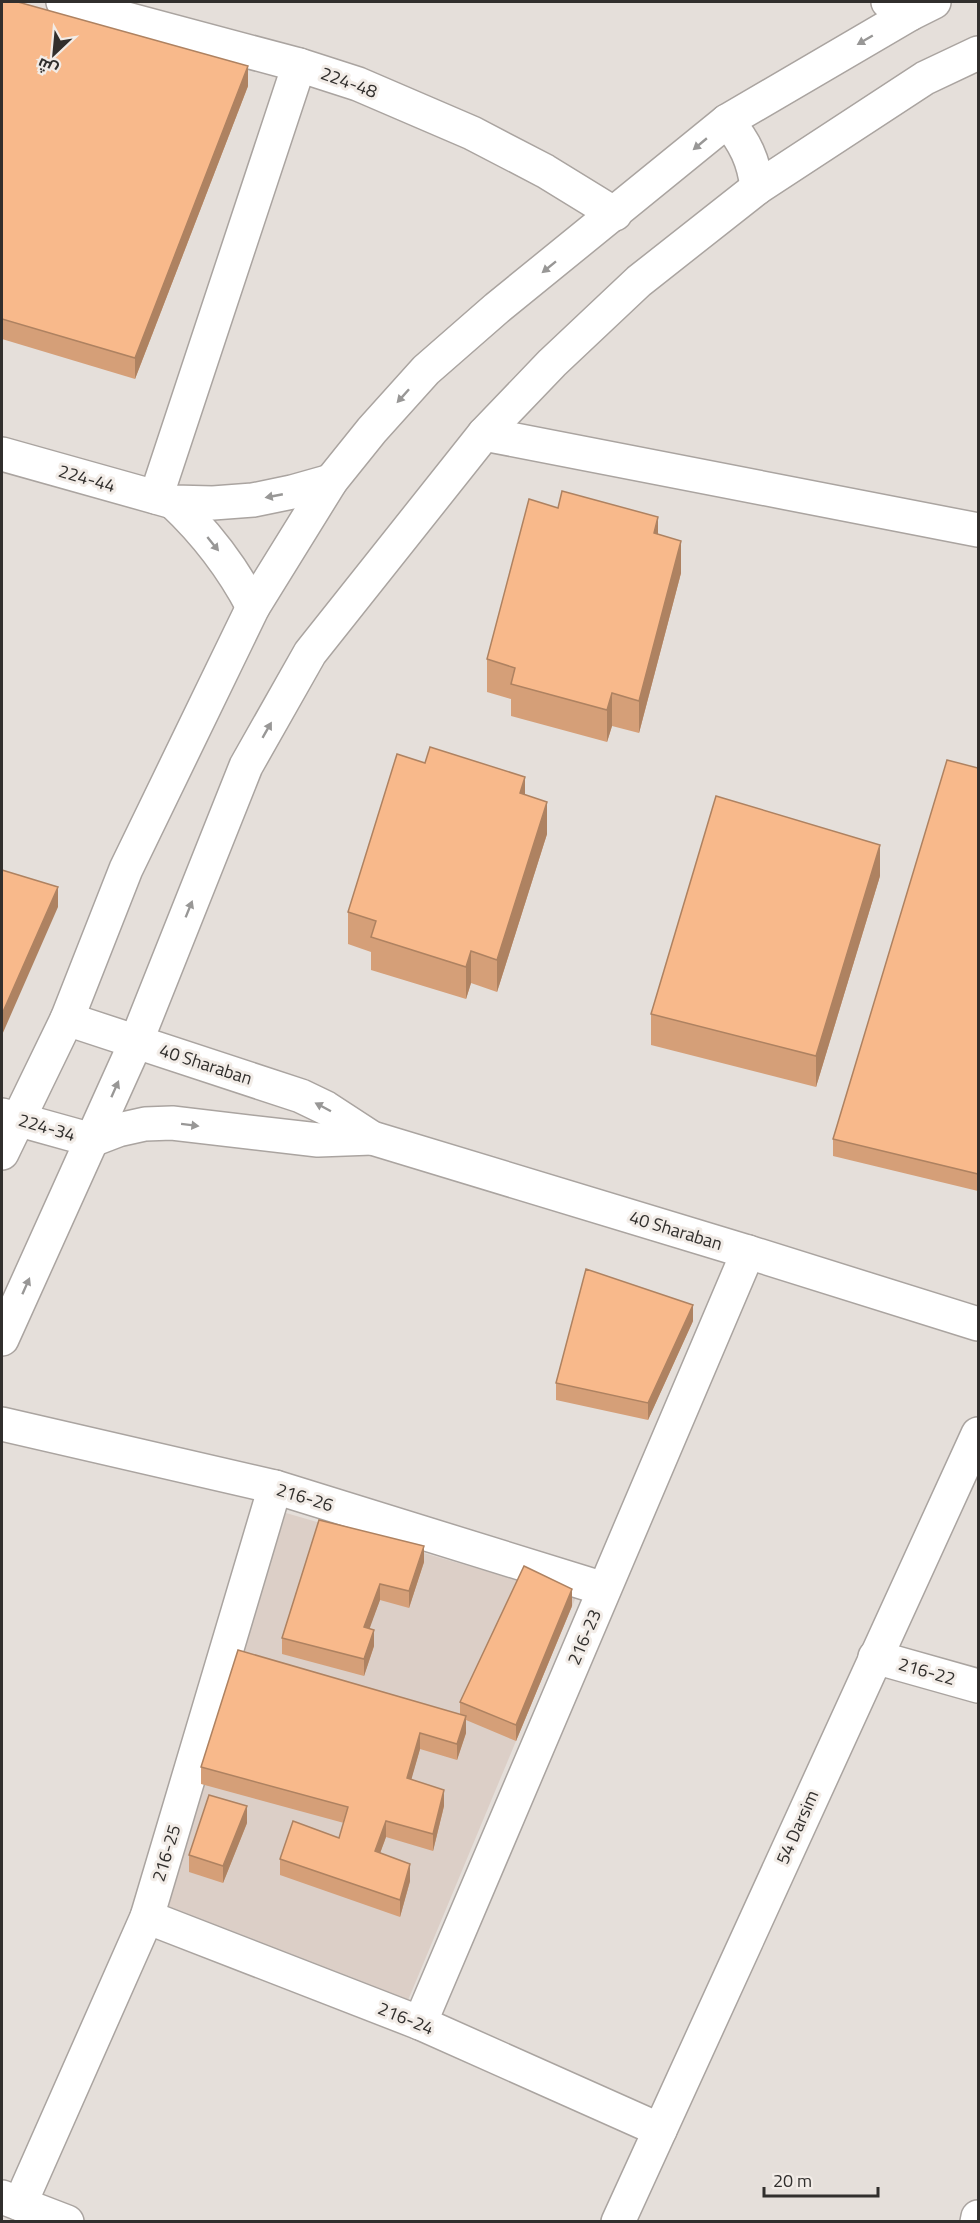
<svg xmlns="http://www.w3.org/2000/svg" width="980" height="2223" font-family="'Titillium Web',Cairo,sans-serif">
  <style>
    .built { fill: #dccfc7 }
    .lines { fill: none; stroke-linecap: round; stroke-linejoin: round }
    .street-casing { stroke: #aaa4a0; stroke-width: 36 }
    .secondary-casing { stroke: #aaa4a0; stroke-width: 36 }
    .street { stroke: #fff; stroke-width: 33 }
    .secondary { stroke: #fff; stroke-width: 33 }
    .wall { fill: #d59f78 }
    .shaded-wall { fill: #ae8261 }
    .building { fill: #f8b98b; stroke: #ae8261; stroke-width: 1.5 }
    .oneway { fill: #989796 }
    .labels { text-anchor: middle; dominant-baseline: central; stroke-width: 6; stroke-linejoin: round; paint-order: stroke }
    .street-label { font-size: 18px; fill: #312f2d; stroke: #f2ece7 }
  </style>
  <rect width="100%" height="100%" fill="#e5dfda"/>
  <path class="built" d="M286,1513l290,84 -170,408 -245,-96z"/>
  <g class="lines">
    <defs>
      <g id="street">
        <path d="M63,2l236,63 59,19 114,49 73,38 70,43"/>
        <path d="M888,2l22,12"/>
        <path d="M484,434l494,96"/>
        <path d="M2,454l171,48 40,1 40,-3 39,-8 39,-11"/>
        <path d="M156,497l143,-432"/>
        <path d="M173,502c33,31 59,65 80,105"/>
        <path d="M2,1115l90,25"/>
        <path d="M2,1424l273,63 329,102"/>
        <path d="M875,1657l103,29"/>
        <path d="M147,1917l273,106 240,107"/>
        <path d="M420,2023l328,-771"/>
        <path d="M2,2197l65,25"/>
        <path d="M20,2204l127,-287 128,-430"/>
        <path d="M977,2222l1,-5"/>
      </g>
      <g id="secondary">
        <path d="M727,121c18,21 27,40 30,67"/>
        <path d="M67,1019l234,77 25,12 46,30 376,114 230,72"/>
        <path d="M92,1140l26,-10 27,-6 27,-1 146,17 54,-2"/>
        <path d="M2,1153l65,-134 59,-150 127,-262 78,-126 41,-51 54,-60 71,-62 230,-187 183,-107 24,-12"/>
        <path d="M2,1339l134,-297 110,-276 64,-113 174,-219 68,-71 87,-82 118,-93 168,-110 53,-25"/>
        <path d="M618,2222l360,-788"/>
      </g>
    </defs>
    <use href="#street" class="street-casing"/>
    <use href="#secondary" class="secondary-casing"/>
    <use href="#street" class="street"/>
    <use href="#secondary" class="secondary"/>
  </g>
  <g class="wall">
    <path d="M2,2l246,84 -113,293 -133,-40z"/>
    <path d="M658,535l23,38 -42,160 -27,-7 -5,16 -96,-26v-17l-24,-7v-33z"/>
    <path d="M978,768v423l-145,-35v-17z"/>
    <path d="M525,794l22,40 -50,158 -26,-9 -5,16 -95,-29v-18l-23,-8v-32z"/>
    <path d="M880,876l-64,211 -165,-42v-31z"/>
    <path d="M693,1321l-45,99 -92,-20v-17z"/>
    <path d="M319,1520l105,42 -15,46 -29,-8 -11,28 5,18 -10,30 -82,-22v-16z"/>
    <path d="M572,1606l-56,135 -50,-21v13l-9,27 -37,-11 -9,30 33,27 -11,45 -47,-14 -6,16 30,28 -10,36 -120,-42v-16l59,-21 5,-15 -143,-39v-17l259,-52v-13z"/>
    <path d="M247,1823l-24,60 -34,-11v-17z"/>
  </g>
  <g class="shaded-wall">
    <path d="M248,66v20l-113,293v-21z"/>
    <path d="M658,517v32l-4,-16z"/>
    <path d="M681,541v32l-42,160v-32z"/>
    <path d="M612,693v33l-5,16v-32z"/>
    <path d="M525,777v32l-5,-16z"/>
    <path d="M547,802v32l-50,158v-32z"/>
    <path d="M880,845v31l-64,211v-31z"/>
    <path d="M58,887v20l-56,128v-21z"/>
    <path d="M471,951v32l-5,16v-32z"/>
    <path d="M693,1305v16l-45,99v-17z"/>
    <path d="M424,1546v16l-15,46v-17z"/>
    <path d="M380,1584v16l-16,44v-17z"/>
    <path d="M572,1589v17l-56,135v-16z"/>
    <path d="M374,1630v16l-10,30v-17z"/>
    <path d="M466,1716v17l-9,27v-16z"/>
    <path d="M420,1733v16l-13,46v-17z"/>
    <path d="M444,1790v16l-11,45v-17z"/>
    <path d="M247,1806v17l-24,60v-17z"/>
    <path d="M386,1821v16l-11,30v-16z"/>
    <path d="M410,1864v17l-10,36v-17z"/>
  </g>
  <g class="building">
    <path d="M2,2h16l230,64 -113,292 -133,-39z"/>
    <path d="M562,491l96,26 -4,16 27,8 -42,160 -27,-8 -5,17 -96,-26 4,-16 -28,-9 42,-160 29,9z"/>
    <path d="M430,747l95,30 -5,16 27,9 -50,158 -26,-9 -5,16 -95,-30 5,-16 -28,-9 49,-158 28,9z"/>
    <path d="M947,760l31,8v406l-145,-35z"/>
    <path d="M716,796l164,49 -64,211 -165,-42z"/>
    <path d="M2,870l56,17 -56,127z"/>
    <path d="M586,1269l107,36 -45,98 -92,-20z"/>
    <path d="M319,1520l105,26 -15,45 -29,-7 -16,43 10,3 -10,29 -82,-21z"/>
    <path d="M524,1566l48,23 -56,136 -56,-23z"/>
    <path d="M238,1650l228,66 -9,28 -37,-11 -13,45 37,12 -11,44 -47,-13 -11,30 35,13 -10,36 -120,-41 13,-38 46,17 9,-31 -147,-40z"/>
    <path d="M209,1795l38,11 -24,60 -34,-11z"/>
  </g>
  <defs><path id="oneway-solid" d="M-6-.8H1V-3.2L6.5 0L1 3.2V.8H-6Z" transform="scale(1.5)"/></defs>
  <g class="oneway">
    <use href="#oneway-solid" transform="translate(865 40) rotate(150)"/>
    <use href="#oneway-solid" transform="translate(700 144) rotate(140)"/>
    <use href="#oneway-solid" transform="translate(549 267) rotate(141)"/>
    <use href="#oneway-solid" transform="translate(403 396) rotate(132)"/>
    <use href="#oneway-solid" transform="translate(274 496) rotate(169)"/>
    <use href="#oneway-solid" transform="translate(213 544) rotate(51)"/>
    <use href="#oneway-solid" transform="translate(267 730) rotate(-60)"/>
    <use href="#oneway-solid" transform="translate(189 909) rotate(-68)"/>
    <use href="#oneway-solid" transform="translate(115 1089) rotate(-66)"/>
    <use href="#oneway-solid" transform="translate(323 1107) rotate(-152)"/>
    <use href="#oneway-solid" transform="translate(190 1125) rotate(7)"/>
    <use href="#oneway-solid" transform="translate(26 1286) rotate(-66)"/>
  </g>
  <g class="labels">
    <g class="street-label">
      <text transform="translate(349 82) rotate(20)">224-48</text>
      <text transform="translate(87 478) rotate(16)">224-44</text>
      <text transform="translate(206 1064) rotate(18)">40 Sharaban</text>
      <text transform="translate(47 1127) rotate(16)">224-34</text>
      <text transform="translate(676 1230) rotate(17)">40 Sharaban</text>
      <text transform="translate(305 1497) rotate(17)">216-26</text>
      <text transform="translate(584 1637) rotate(-67)">216-23</text>
      <text transform="translate(927 1671) rotate(16)">216-22</text>
      <text transform="translate(797 1827) rotate(-66)">54 Darsim</text>
      <text transform="translate(166 1853) rotate(-73)">216-25</text>
      <text transform="translate(406 2018) rotate(22)">216-24</text>
    </g>
  </g>
  <rect width="980" height="2223" fill="none" stroke="#312f2d" stroke-width="6"/>
  <g transform="translate(54 54) rotate(206)" stroke="#f2ece7" stroke-width="4.5" paint-order="stroke">
  <path d="M0-4.5L10 22L0 15L-10 22Z" fill="#312f2d"/>
  <text y="-9" font-size="16" font-weight="bold" text-anchor="middle" fill="#312f2d">ش</text>
  </g>
  <path d="M764 2187v9h114v-9" fill="none" stroke="#312f2d" stroke-width="3"/>
  <text x="773" y="2187" font-size="18" fill="#312f2d" stroke="#f2ece7" stroke-width="4.5" paint-order="stroke">20 m</text>
</svg>
